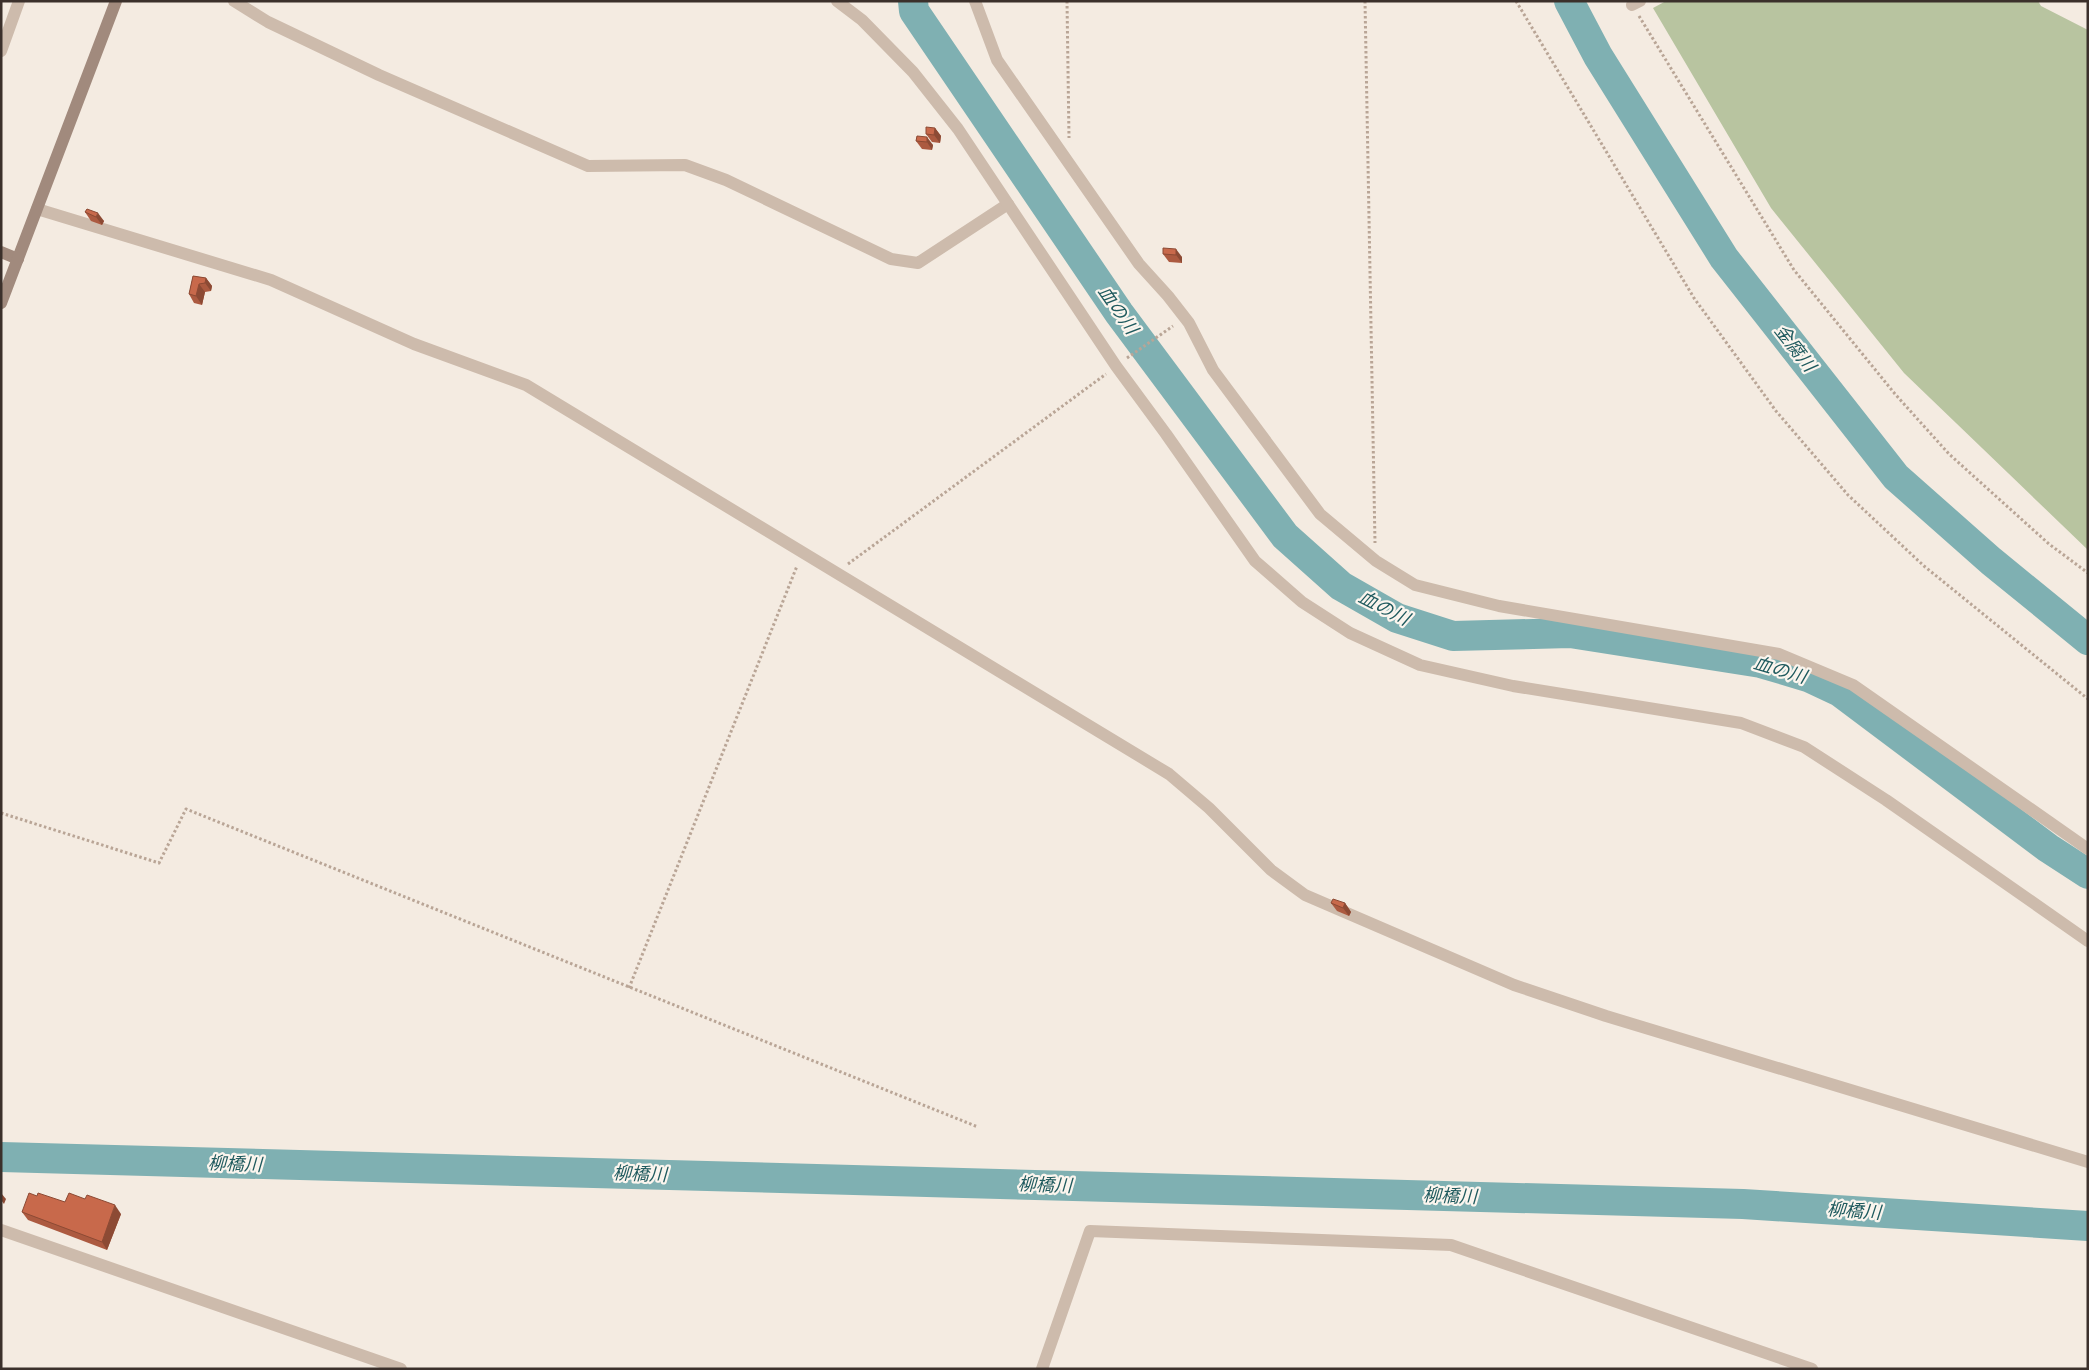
<svg xmlns="http://www.w3.org/2000/svg" width="2089" height="1370" font-family="'Fira Sans Condensed','Noto Sans JP',sans-serif">
  <style>
    .park { fill: #b8c4a0 }
    .lines { fill: none; stroke-linecap: round; stroke-linejoin: round }
    .stream { stroke: #7fb0b2; stroke-width: 5 }
    .river { stroke: #7fb0b2; stroke-width: 30 }
    .path { stroke: #b9a596; stroke-width: 3; stroke-dasharray: 2.5 2.5; stroke-linecap: butt }
    .street { stroke: #cdbbac; stroke-width: 12 }
    .secondary { stroke: #a18a7d; stroke-width: 12 }
    .wall { fill: #ac5a40 }
    .shaded-wall { fill: #8c4a34 }
    .building { fill: #c8694b; stroke: #8c4a34 }
    .labels { text-anchor: middle; dominant-baseline: central; stroke-width: 4.5; stroke-linejoin: round; paint-order: stroke }
    .water-label { font-size: 18px; font-style: italic; fill: #1f5a5e; stroke: #fbf5ee }
  </style>
  <rect width="100%" height="100%" fill="#f4ebe1"/>
  <path class="park" d="M1666,1h372l3,5 47,24v520l-184,-177 -133,-165 -118,-200z"/>
  <g class="lines">
    <path class="stream" d="M908,1l6,10"/>
    <g class="river">
      <path d="M913,1l1,10 205,302 166,223 56,50 56,32 56,18 117,-3 191,30 47,14 32,15 208,156 40,26"/>
      <path d="M1569,1l29,55 126,202 172,219 95,84 97,79"/>
      <path d="M1,1157l1742,47 345,22"/>
    </g>
    <g class="path">
      <path d="M1067,1l2,137"/>
      <path d="M1365,1l10,542"/>
      <path d="M1516,1l178,297 82,113 72,84 76,71 164,133"/>
      <path d="M1639,16l155,254 101,124 54,60 100,90 39,29"/>
      <path d="M1127,358l46,-32"/>
      <path d="M848,564l258,-190"/>
      <path d="M1,813l158,50 27,-54 792,318"/>
      <path d="M629,988l168,-422"/>
    </g>
    <g class="street">
      <path d="M234,1l34,21 111,53 209,91 97,-1 41,15 165,79 27,4 90,-59"/>
      <path d="M837,1l25,19 51,52 45,57 158,237 50,68 89,127 47,41 48,31 70,32 93,21 228,37 63,24 82,53 202,141"/>
      <path d="M975,1l22,59 142,204 29,32 21,27 24,47 107,144 56,47 39,24 84,21 280,48 74,31 235,164"/>
      <path d="M1632,5l8,-4"/>
      <path d="M1,51l18,-50"/>
      <path d="M37,209l234,71 143,64 112,41 643,389 40,34 62,62 34,25 209,90 92,31 482,146"/>
      <path d="M1,1230l400,139"/>
      <path d="M1042,1369l48,-138 361,14 361,124"/>
    </g>
    <g class="secondary">
      <path d="M1,252l17,7"/>
      <path d="M1,303l115,-302"/>
    </g>
  </g>
  <g class="wall">
    <path d="M935,128l6,8 -1,7 -8,-1 -6,-8z"/>
    <path d="M917,136l16,9 -1,5 -10,-1 -6,-8z"/>
    <path d="M87,209l17,12 -2,4 -11,-4 -6,-9z"/>
    <path d="M1163,248l19,9v6l-13,-1 -6,-8z"/>
    <path d="M193,276l13,2 6,8 -1,5 -6,1 -3,13 -8,-2 -5,-9z"/>
    <path d="M1331,903h14l6,9 -2,4 -12,-5z"/>
    <path d="M37,1196l84,18 -14,36 -79,-30 -6,-8z"/>
  </g>
  <g class="shaded-wall">
    <path d="M935,128l6,8 -1,7 -6,-8z"/>
    <path d="M927,137l6,8 -1,5 -5,-8z"/>
    <path d="M98,213l6,8 -2,4 -6,-8z"/>
    <path d="M1176,249l6,8v6l-6,-8z"/>
    <path d="M206,278l6,8 -1,5 -6,-8z"/>
    <path d="M199,284l6,8 -3,13 -6,-9z"/>
    <path d="M1345,903l6,9 -2,4 -6,-8z"/>
    <path d="M1,1193l5,6 -2,5 -3,-4z"/>
    <path d="M115,1205l6,9 -14,36 -5,-8z"/>
  </g>
  <g class="building">
    <path d="M926,127l9,1 -1,7 -8,-1z"/>
    <path d="M917,136l10,1v5l-11,-1z"/>
    <path d="M87,209l11,4 -2,4 -11,-5z"/>
    <path d="M1163,248l13,1v6l-13,-1z"/>
    <path d="M193,276l13,2 -1,5 -6,1 -3,12 -7,-2z"/>
    <path d="M1333,899l12,4 -2,5 -12,-5z"/>
    <path d="M29,1193l8,3 1,-3 27,9 4,-9 16,6 2,-4 28,10 -13,37 -80,-30z"/>
  </g>
  <g class="labels">
    <g class="water-label">
      <text transform="translate(1118 310) rotate(55)">血の川</text>
      <text transform="translate(1795 348) rotate(52)">金腐川</text>
      <text transform="translate(1384 608) rotate(27)">血の川</text>
      <text transform="translate(1780 670) rotate(16)">血の川</text>
      <text transform="translate(235 1164) rotate(2)">柳橋川</text>
      <text transform="translate(640 1174) rotate(2)">柳橋川</text>
      <text transform="translate(1045 1185) rotate(2)">柳橋川</text>
      <text transform="translate(1450 1196) rotate(2)">柳橋川</text>
      <text transform="translate(1854 1211) rotate(4)">柳橋川</text>
    </g>
  </g>
  <rect width="2089" height="1370" fill="none" stroke="#3b302b" stroke-width="5"/>
</svg>
